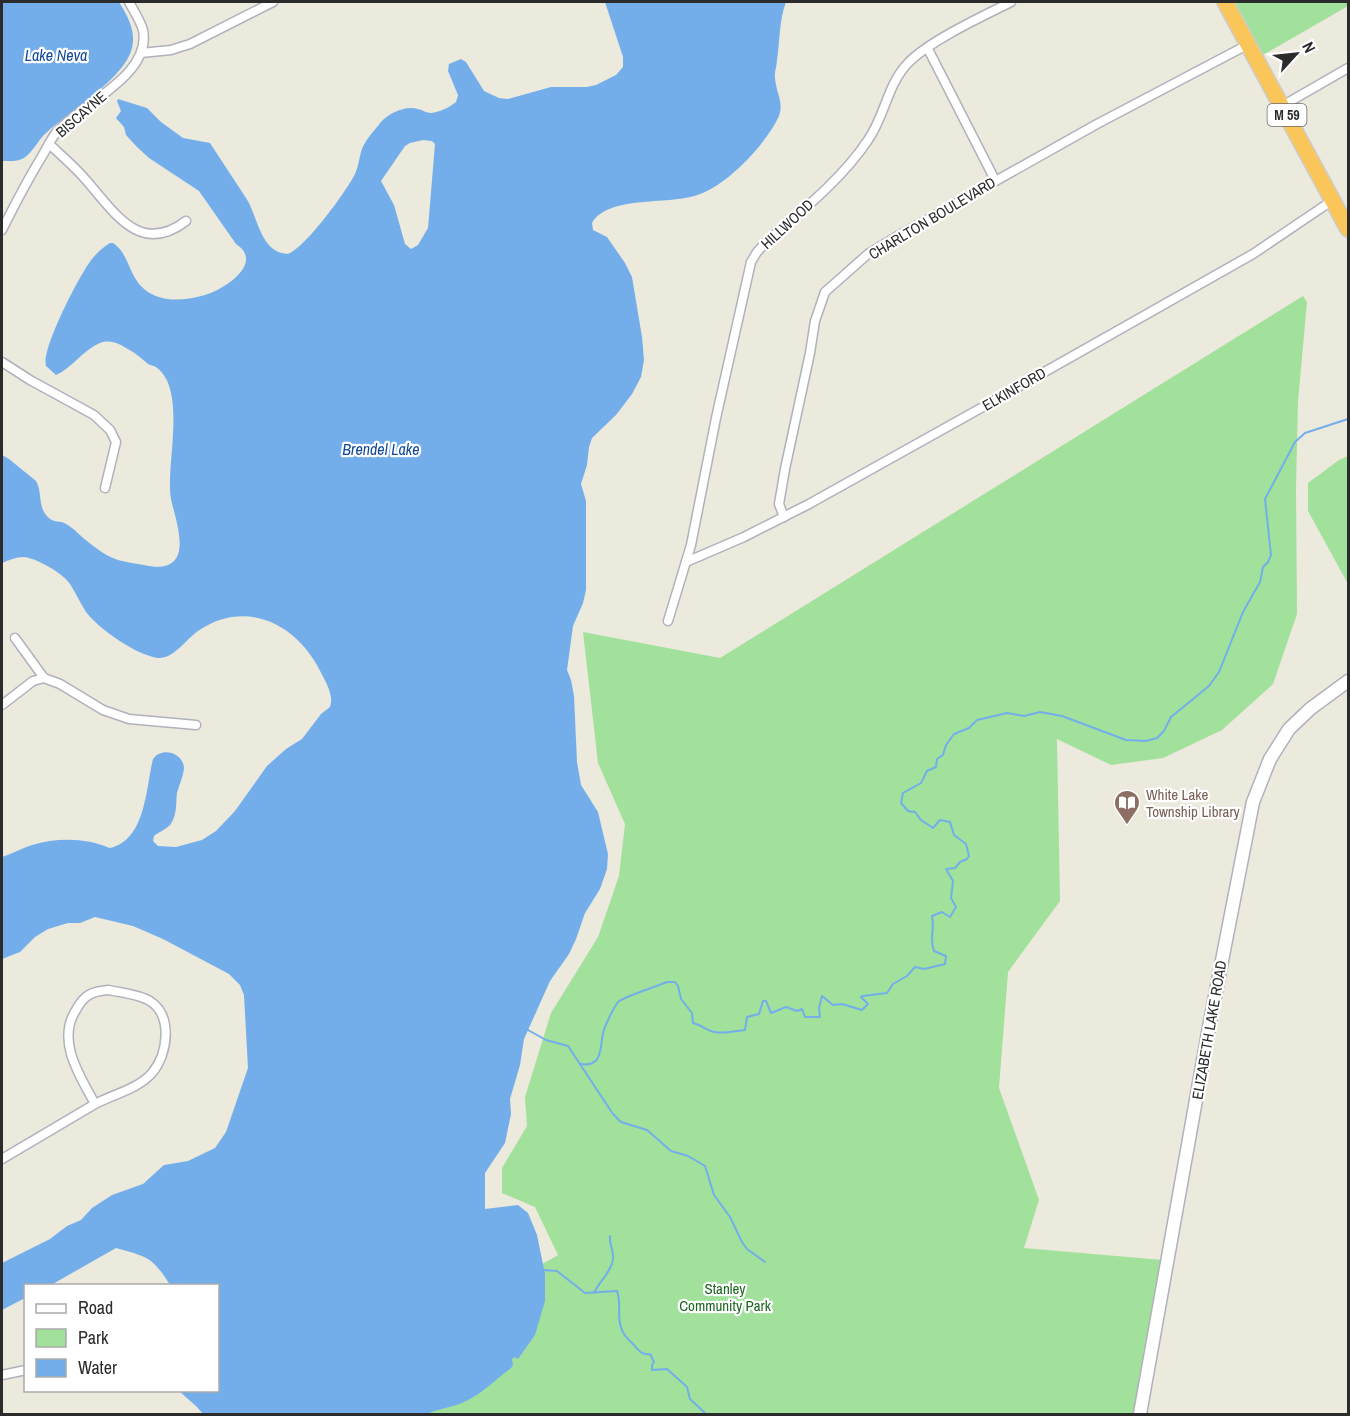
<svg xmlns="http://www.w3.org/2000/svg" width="1350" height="1416" font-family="'Archivo Narrow',sans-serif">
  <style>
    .green { fill: #a2e19b }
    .water { fill: #73aeeb; fill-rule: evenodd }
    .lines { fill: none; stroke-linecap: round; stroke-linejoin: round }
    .stream { stroke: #73aeeb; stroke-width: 2 }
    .street-casing { stroke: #b1b1be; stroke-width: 11 }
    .secondary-casing { stroke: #b1b1be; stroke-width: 15 }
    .highway-casing { stroke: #ccc; stroke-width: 18 }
    .street { stroke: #fff; stroke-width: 8 }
    .secondary { stroke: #fff; stroke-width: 12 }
    .highway { stroke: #fac65a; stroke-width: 15 }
    .labels { text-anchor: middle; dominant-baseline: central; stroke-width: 4.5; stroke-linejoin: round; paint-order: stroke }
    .shield { fill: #fff; stroke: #6b6b6b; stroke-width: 1.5 }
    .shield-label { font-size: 14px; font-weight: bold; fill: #2b2b2b }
    .street-label { font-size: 15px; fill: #2b2b2b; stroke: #fff }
    .education-label { font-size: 15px; fill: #785e54; stroke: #fff; text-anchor: start }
    .park-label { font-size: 15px; fill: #1c661f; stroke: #fff }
    .water-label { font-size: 16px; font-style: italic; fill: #114998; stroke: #fff }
  </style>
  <rect width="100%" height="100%" fill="#ece9dd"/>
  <g class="green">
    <path d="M1234,2h114v4l-85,49z"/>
    <path d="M1303,296l4,6 -9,99 -2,86 1,127 -24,70 -51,46 -59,28 -52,7 -54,-26 3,162 -52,71 -9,116 40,112 -15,48 138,12 -26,154h-861l283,-159 -23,-48 -33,-14v-25l25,-42 -2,-29 26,-84 47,-76 21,-61 6,-52 -27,-61 -15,-131 137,26z"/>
    <path d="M1348,456v128l-40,-73v-28l31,-23z"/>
  </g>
  <g class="water">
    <path d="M2,2h117c10,16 19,33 11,52 -12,28 -60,57 -84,79 -8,7 -13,19 -22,25 -6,4 -15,3 -22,3z"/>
    <path d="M605,2h181c-7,18 -6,39 -9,58 0,6 -3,12 -2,18 1,15 10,26 3,40 -13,27 -50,66 -78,76 -28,12 -91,0 -108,29l1,7 14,7 18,26 7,14 10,60 2,23 -3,17 -9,17 -16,21 -24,23 -3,9 -2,18 -6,19 5,17v89l-3,13 -10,23 -6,44 4,10 3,16 3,66 4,23 17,27 10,42 -1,15 -7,20 -15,24 -9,26 -7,15 -19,27 -26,58 -4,26 -10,34 1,15 -6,29 -20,30v36l33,-4 10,8 9,22 8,39v27l-10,34 -17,24 -3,-2 -3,2 1,6 -2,3c-16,12 -29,26 -47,34 -12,6 -25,6 -37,12h-224l-6,-7 -18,-16 39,-1v-104l-48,-1c-18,-29 -23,-28 -54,-37l-65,37 -25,1 -1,12 -23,12v-47l48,-24 17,-13 14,-6 11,-12 20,-13 31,-11 21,-19 24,-4 27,-13 11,-16 22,-64 -4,-73 -4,-10 -11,-11 -66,-35 -30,-13 -38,-9 -15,6h-12l-20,6 -13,8 -15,15 -18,7v-102c10,-3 20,-9 30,-12 26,-8 55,-7 78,3 36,-8 36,-61 43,-89 9,-13 31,-6 31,10 -1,8 -5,16 -7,24 -1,7 0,16 -3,24 0,1 -3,7 -4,8 -5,5 -11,7 -16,11l-1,5 5,5 18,1 26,-7 14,-9 19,-20 32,-45 19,-17 16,-10 19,-25 9,-7c5,-12 -7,-30 -13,-42 -25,-44 -74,-65 -119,-34 -12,8 -24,28 -40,27 -22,-3 -59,-29 -72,-46 -6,-9 -10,-19 -16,-28 -6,-10 -35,-27 -47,-27 -7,0 -14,3 -21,6v-108l7,4 27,22c7,12 1,27 13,37 5,5 11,2 17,6 8,4 14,12 21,17 22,18 30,20 57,24 10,2 22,4 30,-4 13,-13 0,-47 -3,-62 -6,-34 17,-109 -15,-132 -2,-1 -6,-2 -8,-3 -5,-4 -9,-8 -15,-12 -10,-6 -21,-14 -33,-9 -17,7 -28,25 -44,32l-10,-9c-5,-17 34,-92 46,-107 5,-6 11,-12 18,-16h3c20,13 14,44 46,54 14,5 32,2 46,-2 19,-5 60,-32 31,-51l-37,-53 -50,-33 -12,-11 -11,-12 -2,-8 -8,-9 5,-7 -4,-10 1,-2 29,9 14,14 22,16 27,5c12,18 24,37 36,55 12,18 14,55 42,56 17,-6 58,-62 67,-80 3,-7 4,-14 6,-22 3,-11 13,-21 20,-30 8,-9 25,-17 37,-13 5,1 8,4 13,4 9,-1 19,-6 25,-11l2,-7 -10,-24 1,-7 12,-5 5,3 18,29 15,7 9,1 43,-12h36l9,-2 20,-10 7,-8v-10zM423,140l9,1 3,3 -7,84 -10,17 -7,4 -6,-5 -11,-39 -13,-24 24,-35 5,-3z"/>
  </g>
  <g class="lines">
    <g class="stream">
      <path d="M528,1030l18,10 22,6 45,68 8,8 26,8 24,21 17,5 17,10 9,29 16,22 12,25 5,7 18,13"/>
      <path d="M580,1064c27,4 18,-23 25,-37 3,-7 8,-18 13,-25 5,-5 40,-16 49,-20h8l3,4 3,13 11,14 1,10c9,2 16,9 22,9 11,2 19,-1 30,-2l2,-13 12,-3 4,-13h3l5,12 15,-6 11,4 5,-2 3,8h15l-1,-9 3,-12 11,9 9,-1 20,6 6,-6 -7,-7 2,-1 24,-3 6,-9 14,-8 8,-9 9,2 21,-5 1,-8 -12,-5c-5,-13 1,-22 -2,-35l10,-4 8,5 6,-10 -5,-9 2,-17 -7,-12 9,-1 5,-6 7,-3 2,-3 -3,-12 -12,-9 -4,-13 -10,-2 -7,8 -12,-8 -6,-8 -7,-1 -7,-8 2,-10 18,-10 6,-12 9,-4 1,-8 6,-4 3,-10 8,-11 15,-6 8,-8 30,-7 17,3 16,-4 22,4 64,24 20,1 11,-3 7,-7 7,-14 38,-31 10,-14 24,-60 17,-30 3,-15 5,-5 3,-7 -6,-56 30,-57 10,-9 43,-14"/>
      <path d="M544,1270l13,1 28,22 32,-2c5,12 -1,27 5,39 2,6 8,11 12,15 5,6 8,10 16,9l4,8 -2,3v5l15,-1 20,18 3,12 16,15"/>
      <path d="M594,1293c5,-11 18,-22 19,-34 1,-9 -4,-14 -3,-23"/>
    </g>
    <defs>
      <g id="street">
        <path d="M928,49l67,131"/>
        <path d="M141,53l30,-3 19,-6 83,-42"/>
        <path d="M1282,106l66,-38"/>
        <path d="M49,144c13,12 26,23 37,36 29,33 54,76 100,41"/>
        <path d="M2,230c12,-24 25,-49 39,-72 5,-8 9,-17 14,-24 25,-30 97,-58 88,-104 -3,-10 -9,-19 -14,-28"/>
        <path d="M2,362l28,18 64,35 16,15 6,12 -11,46"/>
        <path d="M784,517l-5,-13 6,-35 25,-116 5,-32 10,-29 43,-38 28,-17 201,-113 152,-80"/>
        <path d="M686,562l58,-25 65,-33 172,-96 272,-154 80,-54"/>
        <path d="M668,621l23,-76 25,-127 35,-156 6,-10 11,-12c34,-29 75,-62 100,-100 17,-24 19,-55 40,-77 21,-22 75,-47 103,-61"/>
        <path d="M15,638l29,40 16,6 43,26 26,9 67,6"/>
        <path d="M2,705l31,-24 11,-3"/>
        <path d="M109,990c13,3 29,4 41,11 23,15 18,53 2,72 -14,16 -38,21 -57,31 -15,-28 -39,-63 -19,-94 8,-15 16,-19 33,-20z"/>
        <path d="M2,1159l93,-55"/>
        <path d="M2,1375l24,-5"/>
      </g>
      <path id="secondary" d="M1140,1414l69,-387 44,-225 17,-43 19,-30 21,-20 38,-28"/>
      <path id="highway" d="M1225,2l123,227"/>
    </defs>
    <use href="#street" class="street-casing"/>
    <use href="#secondary" class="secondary-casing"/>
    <use href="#highway" class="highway-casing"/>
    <use href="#street" class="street"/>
    <use href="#secondary" class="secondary"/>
    <use href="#highway" class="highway"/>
  </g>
  <defs>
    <symbol id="library-pin" viewBox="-11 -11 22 30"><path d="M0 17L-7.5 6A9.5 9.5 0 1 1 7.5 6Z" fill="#8d6e63" stroke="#fff"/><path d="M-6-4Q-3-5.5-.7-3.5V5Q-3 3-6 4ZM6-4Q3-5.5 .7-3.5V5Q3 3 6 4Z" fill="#fff"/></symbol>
  </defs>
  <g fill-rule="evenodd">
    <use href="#library-pin" x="1112" y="788" width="30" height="40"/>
  </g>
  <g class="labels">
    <rect class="shield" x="1267.5" y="104" width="39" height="22" rx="4.5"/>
    <g class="shield-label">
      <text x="1287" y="115">M 59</text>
    </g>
    <g class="street-label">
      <text transform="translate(81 114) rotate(-41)">BISCAYNE</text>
      <text transform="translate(932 218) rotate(-31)">CHARLTON BOULEVARD</text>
      <text transform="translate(787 224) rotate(-43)">HILLWOOD</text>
      <text transform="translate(1014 389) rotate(-30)">ELKINFORD</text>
      <text transform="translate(1209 1030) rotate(-80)">ELIZABETH LAKE ROAD</text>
    </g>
    <g class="education-label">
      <text x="1146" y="794">White Lake<tspan x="1146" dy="17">Township Library</tspan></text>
    </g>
    <g class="park-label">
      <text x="725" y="1288">Stanley<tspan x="725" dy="17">Community Park</tspan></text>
    </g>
    <g class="water-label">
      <text x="56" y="55">Lake Neva</text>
      <text x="381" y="449">Brendel Lake</text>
    </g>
  </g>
  <rect width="1350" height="1416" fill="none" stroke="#2b2b2b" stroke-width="6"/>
  <rect x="24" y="1284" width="195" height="108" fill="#ffffff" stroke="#aaaaaa" stroke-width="1.5"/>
  <rect x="36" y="1304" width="30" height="9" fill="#ffffff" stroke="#aaaaaa" stroke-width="1.5"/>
  <text x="78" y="1314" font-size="18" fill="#2b2b2b">Road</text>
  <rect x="36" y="1329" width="30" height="18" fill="#a2e19b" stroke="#aaaaaa" stroke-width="1.5"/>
  <text x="78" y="1344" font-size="18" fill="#2b2b2b">Park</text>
  <rect x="36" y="1359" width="30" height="18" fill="#73aeeb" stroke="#aaaaaa" stroke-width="1.5"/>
  <text x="78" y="1374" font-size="18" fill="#2b2b2b">Water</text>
  <g transform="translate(1296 54) rotate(63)" stroke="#ffffff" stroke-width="4.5" paint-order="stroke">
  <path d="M0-4.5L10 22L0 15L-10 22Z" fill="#2b2b2b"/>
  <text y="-9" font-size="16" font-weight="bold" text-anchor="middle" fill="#2b2b2b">N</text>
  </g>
</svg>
